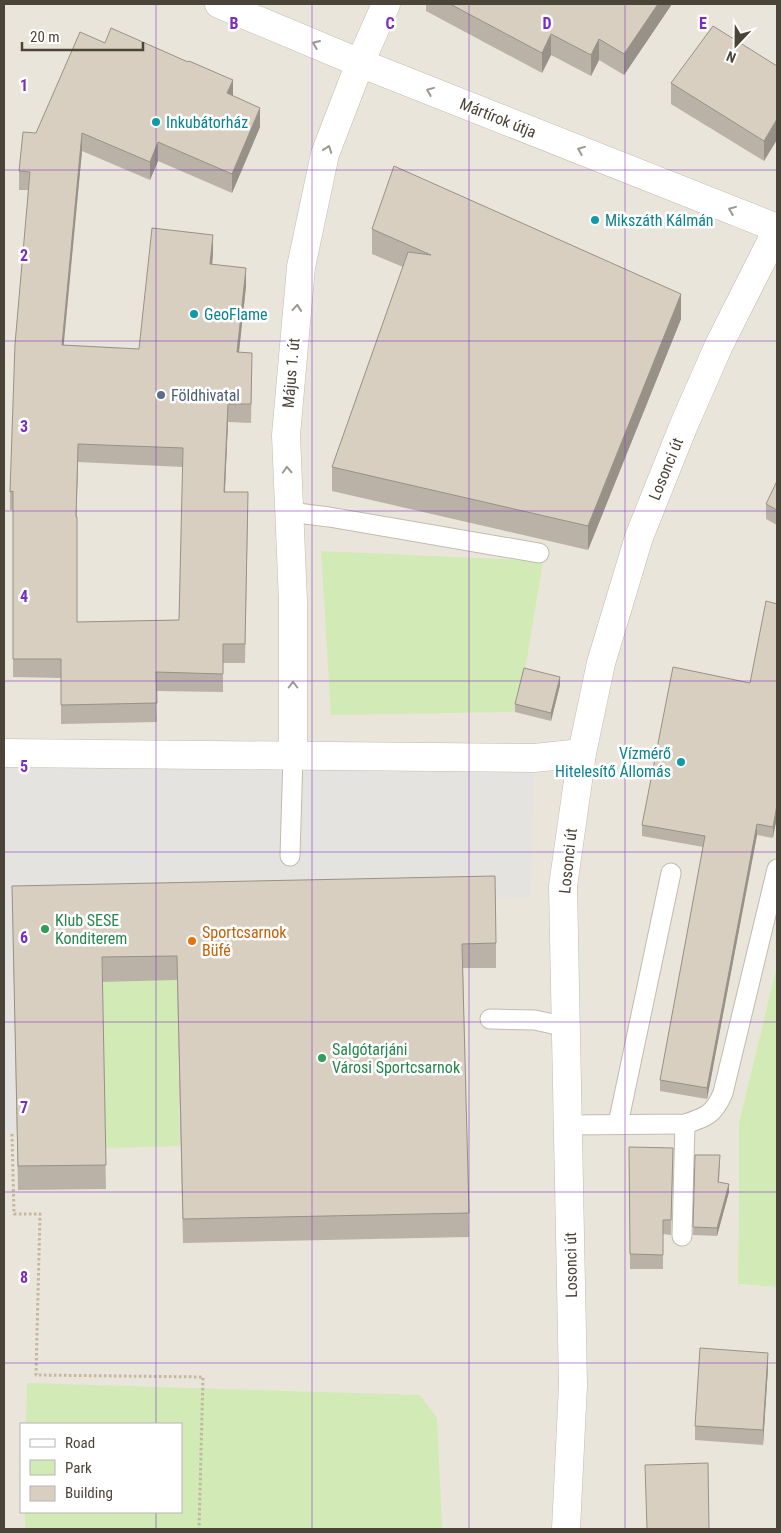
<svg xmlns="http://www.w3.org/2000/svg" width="781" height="1533" font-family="'Roboto Condensed',sans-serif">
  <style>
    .residential { fill: #eae5da; fill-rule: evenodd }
    .green { fill: #d2eab5 }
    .parking { fill: #e5e3e0 }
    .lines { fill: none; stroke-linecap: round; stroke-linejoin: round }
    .service-casing { stroke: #c2bbae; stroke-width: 21 }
    .minor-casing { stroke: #c2bbae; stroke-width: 29 }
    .path { stroke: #c4b79f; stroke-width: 3; stroke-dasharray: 2.5 2.5; stroke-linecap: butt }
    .service { stroke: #fff; stroke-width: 19 }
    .minor { stroke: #fff; stroke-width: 28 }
    .wall { fill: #bab2a6; fill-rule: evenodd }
    .shaded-wall { fill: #979187 }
    .building { fill: #d8cfc1; stroke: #979187; fill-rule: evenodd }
    .oneway { stroke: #9c9892 }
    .grid { fill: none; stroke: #7b2cbf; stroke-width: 1; stroke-opacity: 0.55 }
    .culture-dot { fill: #0f9aa8; stroke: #fff; stroke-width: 2 }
    .service-dot { fill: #5c6f8a; stroke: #fff; stroke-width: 2 }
    .leisure-dot { fill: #2e9e5b; stroke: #fff; stroke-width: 2 }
    .food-dot { fill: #e8710a; stroke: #fff; stroke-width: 2 }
    .labels { text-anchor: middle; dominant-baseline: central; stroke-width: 5; stroke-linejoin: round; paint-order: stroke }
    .street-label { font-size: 16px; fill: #4b4439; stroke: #fff }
    .culture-label { font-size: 16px; fill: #0d838f; stroke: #fff; text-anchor: start }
    .service-label { font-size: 16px; fill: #4e5e75; stroke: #fff; text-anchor: start }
    .leisure-label { font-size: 16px; fill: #27864d; stroke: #fff; text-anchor: start }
    .food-label { font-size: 16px; fill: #c56008; stroke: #fff; text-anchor: start }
    .grid-label { font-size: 16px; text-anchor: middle; font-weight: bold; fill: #7b2cbf; stroke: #fff; stroke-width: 5; stroke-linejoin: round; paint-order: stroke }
  </style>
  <rect width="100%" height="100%" fill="#f6f3ec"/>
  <path class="residential" d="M4,4h773v961l-38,157 -1,162 39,3v242h-773zM21,1424h160v88h-160z"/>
  <g class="green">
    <path d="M321,551l222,10 -19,115 -9,36 -184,3z"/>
    <path d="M777,965v322l-39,-3 1,-162z"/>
    <path d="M177,980l3,166 -75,2 -3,-166z"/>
    <path d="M27,1383l393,12 17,23 5,111h-417v-17h156v-88h-155z"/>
  </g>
  <path class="parking" d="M4,753l530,5 -3,139 -36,3 -483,11 5,223h-13z"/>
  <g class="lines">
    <defs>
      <g id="service">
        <path d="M289,512l40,5 210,36"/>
        <path d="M290,856l3,-100"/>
        <path d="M490,1019l45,1 31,7"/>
        <path d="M618,1124l53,-251"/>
        <path d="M568,1125l117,-1c22,-7 29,-10 38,-31l54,-224"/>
        <path d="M682,1236l3,-112"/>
      </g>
      <g id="minor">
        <path d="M219,4l141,59 417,165"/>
        <path d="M4,753l530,5 48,-5"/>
        <path d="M293,756v-155l-7,-166 15,-168 24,-113 35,-91 26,-59"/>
        <path d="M566,1529l7,-144 -10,-499 19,-133 19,-90 38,-126 44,-110 36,-82 58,-115"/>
      </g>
    </defs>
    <use href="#service" class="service-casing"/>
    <use href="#minor" class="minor-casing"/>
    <path class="path" d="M12,1134l2,80h26l-4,161 167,2 -4,152"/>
    <use href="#service" class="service"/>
    <use href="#minor" class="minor"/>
  </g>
  <g class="wall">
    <path d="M426,4h246l-48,71 -25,-15 -8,16 -40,-21 -9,18 -116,-62z"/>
    <path d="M105,43l128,53 27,31 -28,66 -74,-32 -8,19 -68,-29 -19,194 76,4 74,-95 -1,11 34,21 -7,66 13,19 -1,52 -23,-1 -3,70 23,19 -3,152h-22v29l-67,-1 1,31 -96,2v-46l-48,-1v-167h-3v-18l18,-302h-9v-19l17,-38zM78,462l105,5 -4,153 -102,2 -1,-105z"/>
    <path d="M777,66l-13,95 -93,-57v-21z"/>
    <path d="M372,229l309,90 -93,231 -256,-59v-24l71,-200 -31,-13z"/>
    <path d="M777,481v44l-11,-6v-15z"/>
    <path d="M777,604l-4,234 -16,-3 -50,264 -47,-8v-11l43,-233 -61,-11v-11l108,-142z"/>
    <path d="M560,685l-9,36 -36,-9v-8z"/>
    <path d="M12,886l484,57v25h-33l6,269 -286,6 -6,-263 -75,2 4,207 -88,1z"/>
    <path d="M629,1147l44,15 -2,73 -8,-1v35h-33z"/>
    <path d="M695,1155l25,8 -1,19 10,10 -12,44 -24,-1z"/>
    <path d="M768,1368l-5,77 -68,-5v-14z"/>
  </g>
  <g class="shaded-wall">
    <path d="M658,4h14l-48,71v-21z"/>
    <path d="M551,34v21l-9,18v-20z"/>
    <path d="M599,39v21l-8,16v-21z"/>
    <path d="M233,80v18l-6,-5z"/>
    <path d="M260,108v19l-28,66v-19z"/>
    <path d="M777,119v21l-13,21v-20z"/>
    <path d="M82,133v18l-20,212v-18z"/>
    <path d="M158,142v19l-8,19v-18z"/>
    <path d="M213,235v19l-3,29v-19z"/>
    <path d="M246,268v18l-9,84v-18z"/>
    <path d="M681,294v25l-93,231v-24z"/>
    <path d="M228,404v18l-4,88v-18z"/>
    <path d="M78,444v18l-2,73v-18z"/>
    <path d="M560,677v8l-9,36v-8z"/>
    <path d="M777,805v12l-4,21v-11z"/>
    <path d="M757,824v11l-50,264v-11z"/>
    <path d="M729,1184v8l-12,44v-8z"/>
    <path d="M768,1353v15l-5,77v-15z"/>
  </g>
  <g class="building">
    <path d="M450,4h208l-34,50 -25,-15 -8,16 -40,-21 -9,19z"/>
    <path d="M713,26l64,40v53l-13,22 -93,-58z"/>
    <path d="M111,28l77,34 1,-1 44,19 -6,13 33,15 -28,66 -74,-32 -8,20 -68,-29 -20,212 77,4 13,-121 61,7 -3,29 36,4 -9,84 15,1 -1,51h-23l-4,88h24l-3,152h-22v30l-67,-2 1,31 -96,2v-46h-48v-168l-3,1 5,-148 15,-172 -11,-1 4,-39 13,1 44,-101 25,11zM78,444l105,4 -4,172 -102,2v-105h-1z"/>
    <path d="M394,166l287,128 -93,232 -256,-59 76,-215 23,3 -59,-26z"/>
    <path d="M777,481v29l-11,-6z"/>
    <path d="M766,601l11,3v201l-4,22 -16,-3 -50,264 -47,-8 45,-244 -63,-11 31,-158 77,16z"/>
    <path d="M524,668l36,9 -9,36 -36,-9z"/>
    <path d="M495,876l1,67 -34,1 7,269 -286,6 -6,-263 -75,1 4,208 -88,1 -6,-280z"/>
    <path d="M629,1147l44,1 -2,72h-8v35l-33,-1z"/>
    <path d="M695,1155h25l-2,27 11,2 -12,44 -24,-1z"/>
    <path d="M700,1348l68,5 -5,77 -68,-4z"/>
    <path d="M708,1463l1,66h-62l-2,-64z"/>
  </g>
  <defs><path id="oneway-chevron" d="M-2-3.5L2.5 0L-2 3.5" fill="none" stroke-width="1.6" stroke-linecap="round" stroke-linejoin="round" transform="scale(1.25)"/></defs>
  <g class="oneway">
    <use href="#oneway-chevron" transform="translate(316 44) rotate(-157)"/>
    <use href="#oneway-chevron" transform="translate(430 91) rotate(-158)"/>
    <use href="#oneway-chevron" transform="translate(328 149) rotate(-70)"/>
    <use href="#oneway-chevron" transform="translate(581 150) rotate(-158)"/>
    <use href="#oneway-chevron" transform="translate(732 210) rotate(-158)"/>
    <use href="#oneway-chevron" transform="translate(297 308) rotate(-85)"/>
    <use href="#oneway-chevron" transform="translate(287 470) rotate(-93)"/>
    <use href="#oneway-chevron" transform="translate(293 685) rotate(-90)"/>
  </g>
  <path class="grid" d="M156,4v1420M312,4v1525M469,4v1525M625,4v1525M4,170h773M4,341h773M4,511h773M4,681h773M4,852h773M4,1022h773M4,1192h773M4,1363h773M156,1512v17"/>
  <g class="culture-dot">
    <circle cx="156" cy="122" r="5"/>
    <circle cx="595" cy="220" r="5"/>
    <circle cx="194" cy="314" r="5"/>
    <circle cx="681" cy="762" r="5"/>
  </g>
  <circle class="service-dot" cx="161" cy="395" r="5"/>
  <g class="leisure-dot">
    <circle cx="45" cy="929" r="5"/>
    <circle cx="322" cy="1058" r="5"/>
  </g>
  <circle class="food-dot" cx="192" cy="941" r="5"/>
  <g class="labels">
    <g class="street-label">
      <text transform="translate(498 118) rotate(22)">Mártírok útja</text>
      <text transform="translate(291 373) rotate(-85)">Május 1. út</text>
      <text transform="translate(666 469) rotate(-68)">Losonci út</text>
      <text transform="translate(568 861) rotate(-84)">Losonci út</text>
      <text transform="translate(571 1265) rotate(-91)">Losonci út</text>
    </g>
    <g class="culture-label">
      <text x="166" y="122">Inkubátorház</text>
      <text x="605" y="220">Mikszáth Kálmán</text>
      <text x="204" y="314">GeoFlame</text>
      <text x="671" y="753" text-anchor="end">Vízmérő<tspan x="671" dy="18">Hitelesítő Állomás</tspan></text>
    </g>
    <g class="service-label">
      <text x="171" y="395">Földhivatal</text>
    </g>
    <g class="leisure-label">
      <text x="55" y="920">Klub SESE<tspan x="55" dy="18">Konditerem</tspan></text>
      <text x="332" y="1049">Salgótarjáni<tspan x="332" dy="18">Városi Sportcsarnok</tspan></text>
    </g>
    <g class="food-label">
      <text x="202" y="932">Sportcsarnok<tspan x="202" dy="18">Büfé</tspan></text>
    </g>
  </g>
  <g class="grid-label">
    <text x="234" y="29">B</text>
    <text x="390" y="29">C</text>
    <text x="547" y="29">D</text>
    <text x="703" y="29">E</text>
    <text x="24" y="91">1</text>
    <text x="24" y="261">2</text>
    <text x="24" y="432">3</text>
    <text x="24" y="602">4</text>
    <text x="24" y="772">5</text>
    <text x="24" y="943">6</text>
    <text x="24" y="1113">7</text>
    <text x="24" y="1283">8</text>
  </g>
  <rect width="781" height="1533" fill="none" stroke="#4b4439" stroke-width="10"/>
  <rect x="20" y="1423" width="162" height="90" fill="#ffffff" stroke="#b7b4b0"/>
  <rect x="30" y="1439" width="25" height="8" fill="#ffffff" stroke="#b7b4b0"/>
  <text x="65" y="1448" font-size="15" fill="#4b4439">Road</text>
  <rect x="30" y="1460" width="25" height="15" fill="#d2eab5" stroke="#b7b4b0"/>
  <text x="65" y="1473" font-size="15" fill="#4b4439">Park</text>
  <rect x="30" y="1486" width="25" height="15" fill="#d8cfc1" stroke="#b7b4b0"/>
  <text x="65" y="1498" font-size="15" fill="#4b4439">Building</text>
  <g transform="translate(736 45) rotate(202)" stroke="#ffffff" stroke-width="4" paint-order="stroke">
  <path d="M0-4L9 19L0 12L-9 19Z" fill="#4b4439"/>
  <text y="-8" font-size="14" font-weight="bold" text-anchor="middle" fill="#4b4439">N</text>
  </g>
  <path d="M22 42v8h121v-8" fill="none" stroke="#4b4439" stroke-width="2.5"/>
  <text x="30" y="42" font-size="15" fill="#4b4439" stroke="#ffffff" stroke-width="4" paint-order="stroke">20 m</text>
</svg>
